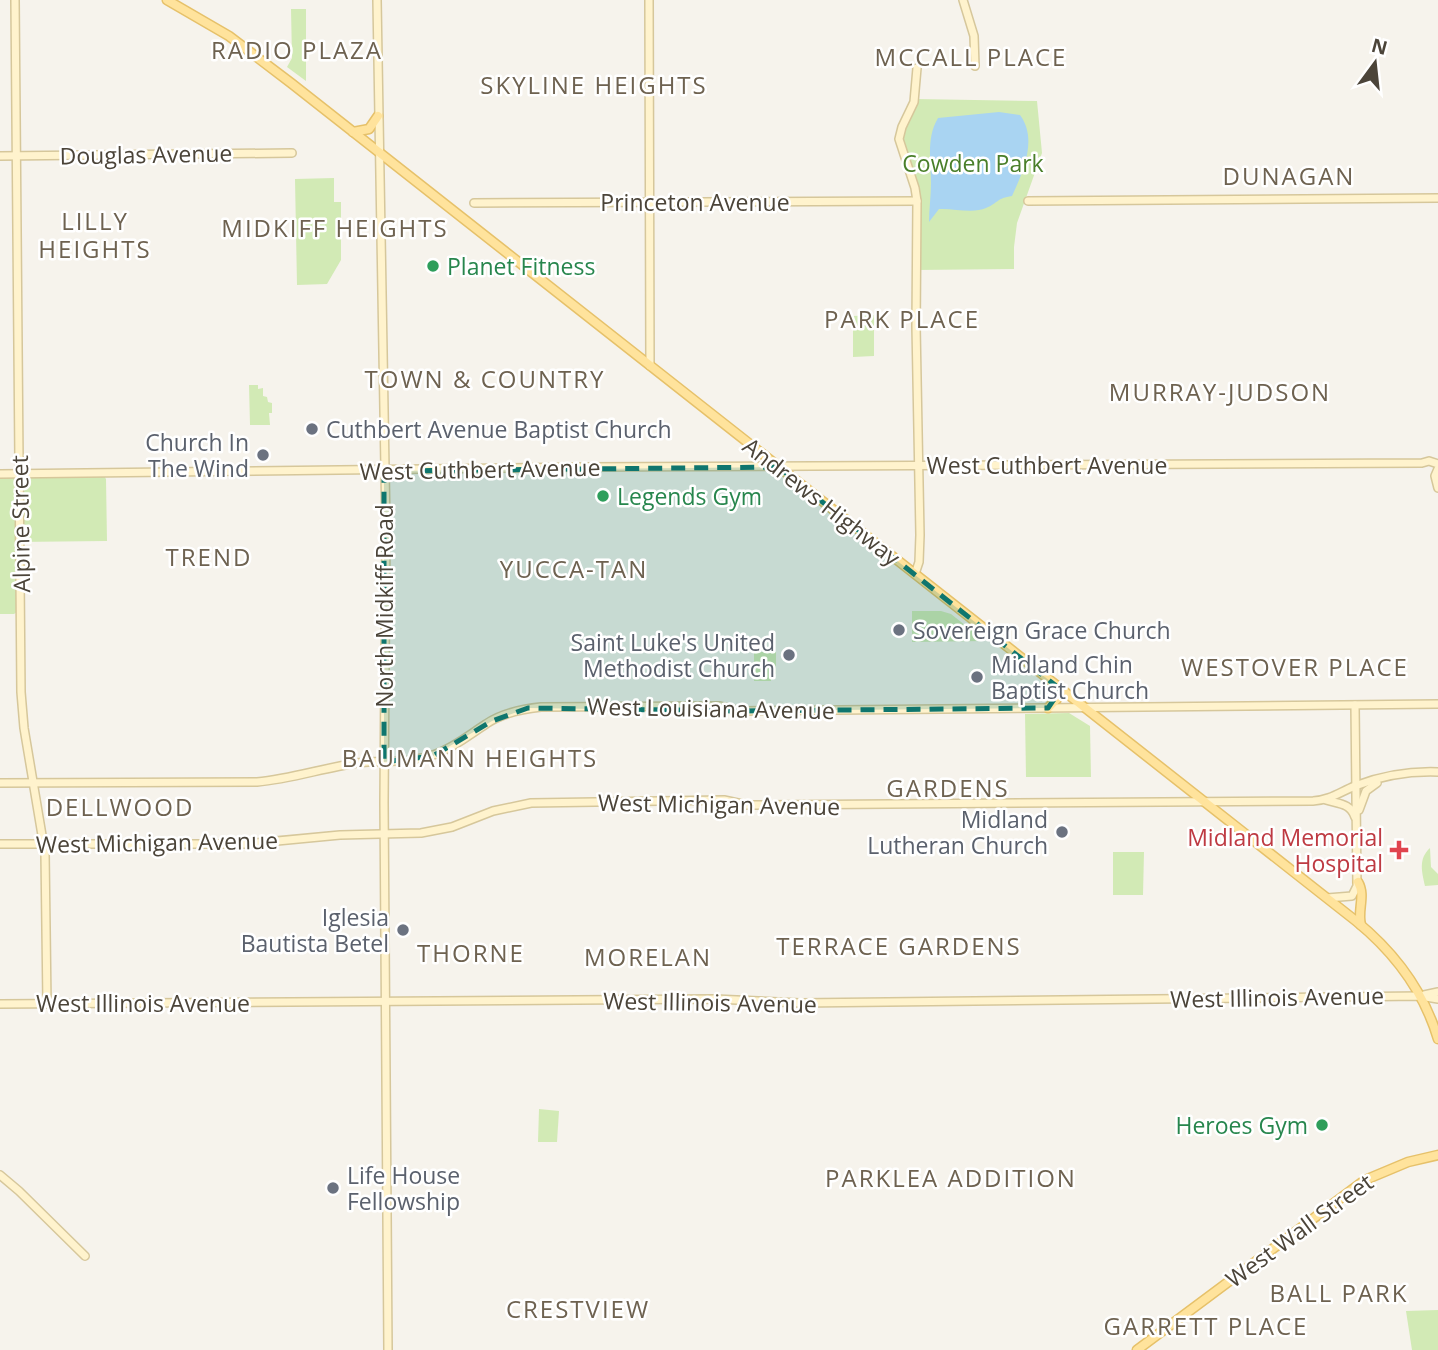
<svg xmlns="http://www.w3.org/2000/svg" width="1438" height="1350" font-family="'Open Sans',sans-serif">
  <style>
    .green { fill: #d2eab5 }
    .water { fill: #a9d4f2 }
    .lines { fill: none; stroke-linecap: round; stroke-linejoin: round }
    .secondary-casing { stroke: #d6c79b; stroke-width: 10 }
    .primary-casing { stroke: #e6c16a; stroke-width: 11 }
    .secondary { stroke: #fff3cd; stroke-width: 7 }
    .primary { stroke: #ffe39c; stroke-width: 8 }
    .marked { fill: #0f766e; fill-opacity: 0.2; stroke: #0f766e; stroke-width: 5; stroke-dasharray: 14 9; stroke-linejoin: round }
    .leisure-dot { fill: #2e9e5b; stroke: #fff; stroke-width: 2.5 }
    .worship-dot { fill: #6b7280; stroke: #fff; stroke-width: 2.5 }
    .health-dot { fill: #e0444e; stroke: #fff; stroke-width: 2.5 }
    .labels { text-anchor: middle; dominant-baseline: central; stroke-width: 5; stroke-linejoin: round; paint-order: stroke }
    .street-label { font-size: 23px; fill: #4b4439; stroke: #fff }
    .park-label { font-size: 23px; fill: #4a7f2a; stroke: #fff }
    .leisure-label { font-size: 23px; fill: #27864d; stroke: #fff; text-anchor: start }
    .worship-label { font-size: 23px; fill: #5b616d; stroke: #fff; text-anchor: start }
    .health-label { font-size: 23px; fill: #be3a42; stroke: #fff; text-anchor: end }
    .neighbourhood-label { font-size: 24px; letter-spacing: 2px; fill: #6e6250; stroke: #fff }
  </style>
  <rect width="100%" height="100%" fill="#f6f3ec"/>
  <g class="green">
    <path d="M291,9h15v72l-19,-14 5,-9z"/>
    <path d="M916,99l121,2 5,52 -25,70 -3,24v22l-98,1 1,-73 -18,-54z"/>
    <path d="M334,178v24h7v58l-14,24 -30,1 -2,-106z"/>
    <path d="M874,315v41l-21,1v-41z"/>
    <path d="M249,385h9v4l5,-1v8l4,1 1,5 4,1v10h-3l1,12h-20z"/>
    <path d="M104,476l2,3 1,62 -91,1 1,70 -3,2h-14v-137z"/>
    <path d="M912,611h29l10,3 34,27 -73,1z"/>
    <path d="M754,652h22v22h-5v7h-17z"/>
    <path d="M1069,713l21,13 1,51h-65l-1,-63z"/>
    <path d="M1430,848l1,19 7,7v11l-13,1c-3,-14 -7,-27 5,-38z"/>
    <path d="M1113,852h31l-1,43h-30z"/>
    <path d="M539,1109l20,2 -2,31h-19z"/>
    <path d="M1438,1310v40h-26l-6,-39z"/>
  </g>
  <path class="water" d="M999,112l21,3c18,24 3,57 -8,81 -15,2 -14,7 -26,12 -13,6 -33,0 -47,1l-10,13c0,-13 2,-26 2,-39 0,-22 -5,-45 7,-65z"/>
  <g class="lines">
    <defs>
      <g id="secondary">
        <path d="M15,0l6,692 3,36 21,125 2,151"/>
        <path d="M377,0l9,527 -2,276 4,547"/>
        <path d="M649,0l1,366"/>
        <path d="M963,0l11,36 1,30"/>
        <path d="M0,156l292,-3"/>
        <path d="M1028,201l410,-3"/>
        <path d="M474,203l443,-2"/>
        <path d="M1438,469l-3,7 3,12"/>
        <path d="M0,474l585,-7 837,-4 7,-2 9,3"/>
        <path d="M915,574l4,-12 1,-27 -4,-209 1,-125 -2,-13 -16,-49 3,-12 12,-25 3,-34"/>
        <path d="M0,783l257,-1c34,-3 66,-14 100,-19 26,-3 53,1 79,-9 19,-7 33,-19 50,-30 16,-11 36,-15 55,-17l179,-1 21,5 697,-7"/>
        <path d="M1326,800c13,4 24,3 29,17"/>
        <path d="M1359,810l7,-19 11,-8"/>
        <path d="M0,844h245l95,-9 81,-2 31,-6 41,-16 38,-8 193,-3 23,5 566,-4c17,-1 27,-9 42,-15 26,-10 55,-15 83,-14"/>
        <path d="M1327,898l25,-2 5,-10 -2,-181"/>
        <path d="M1424,995l14,-3"/>
        <path d="M0,1004l715,-5 85,4 620,-7 18,3"/>
        <path d="M0,1175l19,16 66,65"/>
      </g>
      <g id="primary">
        <path d="M167,0l62,36 62,47 1065,838c38,31 68,71 82,118"/>
        <path d="M353,132l16,-3 9,-13"/>
        <path d="M1048,708l9,-9 -2,-14"/>
        <path d="M1358,882c8,14 -1,28 3,43"/>
        <path d="M1137,1350l228,-170 43,-18 30,-7"/>
      </g>
    </defs>
    <use href="#secondary" class="secondary-casing"/>
    <use href="#primary" class="primary-casing"/>
    <use href="#secondary" class="secondary"/>
    <use href="#primary" class="primary"/>
  </g>
  <path class="marked" d="M778,467l277,218 2,10 -9,13 -307,3 -213,-3 -36,13 -59,35 -49,6v-291z"/>
  <g class="leisure-dot">
    <circle cx="433" cy="266" r="7"/>
    <circle cx="603" cy="496" r="7"/>
    <circle cx="1322" cy="1125" r="7"/>
  </g>
  <g class="worship-dot">
    <circle cx="312" cy="429" r="7"/>
    <circle cx="263" cy="455" r="7"/>
    <circle cx="899" cy="630" r="7"/>
    <circle cx="789" cy="655" r="7"/>
    <circle cx="977" cy="677" r="7"/>
    <circle cx="1062" cy="832" r="7"/>
    <circle cx="403" cy="930" r="7"/>
    <circle cx="333" cy="1188" r="7"/>
  </g>
  <path class="health-dot" d="M1395.5 839.5h7v7h7v7h-7v7h-7v-7h-7v-7h7z"/>
  <g class="labels">
    <g class="street-label">
      <text transform="translate(146 154) rotate(-1)">Douglas Avenue</text>
      <text x="695" y="202">Princeton Avenue</text>
      <text x="1047" y="465">West Cuthbert Avenue</text>
      <text transform="translate(480 469) rotate(-1)">West Cuthbert Avenue</text>
      <text transform="translate(822 501) rotate(38)">Andrews Highway</text>
      <text transform="translate(20 524) rotate(-91)">Alpine Street</text>
      <text transform="translate(384 606) rotate(-90)">North Midkiff Road</text>
      <text transform="translate(711 708) rotate(1)">West Louisiana Avenue</text>
      <text transform="translate(719 804) rotate(1)">West Michigan Avenue</text>
      <text transform="translate(157 842) rotate(-1)">West Michigan Avenue</text>
      <text transform="translate(1277 997) rotate(-1)">West Illinois Avenue</text>
      <text transform="translate(710 1002) rotate(1)">West Illinois Avenue</text>
      <text x="143" y="1003">West Illinois Avenue</text>
      <text transform="translate(1299 1230) rotate(-36)">West Wall Street</text>
    </g>
    <g class="park-label">
      <text x="973" y="163">Cowden Park</text>
    </g>
    <g class="leisure-label">
      <text x="447" y="266">Planet Fitness</text>
      <text x="617" y="496">Legends Gym</text>
      <text x="1308" y="1125" text-anchor="end">Heroes Gym</text>
    </g>
    <g class="worship-label">
      <text x="326" y="429">Cuthbert Avenue Baptist Church</text>
      <text x="249" y="442" text-anchor="end">Church In<tspan x="249" dy="26">The Wind</tspan></text>
      <text x="913" y="630">Sovereign Grace Church</text>
      <text x="775" y="642" text-anchor="end">Saint Luke's United<tspan x="775" dy="26">Methodist Church</tspan></text>
      <text x="991" y="664">Midland Chin<tspan x="991" dy="26">Baptist Church</tspan></text>
      <text x="1048" y="819" text-anchor="end">Midland<tspan x="1048" dy="26">Lutheran Church</tspan></text>
      <text x="389" y="917" text-anchor="end">Iglesia<tspan x="389" dy="26">Bautista Betel</tspan></text>
      <text x="347" y="1175">Life House<tspan x="347" dy="26">Fellowship</tspan></text>
    </g>
    <g class="health-label">
      <text x="1383" y="837">Midland Memorial<tspan x="1383" dy="26">Hospital</tspan></text>
    </g>
    <g class="neighbourhood-label">
      <text x="297" y="49">RADIO PLAZA</text>
      <text x="971" y="56">MCCALL PLACE</text>
      <text x="594" y="84">SKYLINE HEIGHTS</text>
      <text x="1289" y="175">DUNAGAN</text>
      <text x="95" y="220">LILLY<tspan x="95" dy="28">HEIGHTS</tspan></text>
      <text x="335" y="227">MIDKIFF HEIGHTS</text>
      <text x="902" y="318">PARK PLACE</text>
      <text x="485" y="378">TOWN &amp; COUNTRY</text>
      <text x="1220" y="391">MURRAY-JUDSON</text>
      <text x="209" y="556">TREND</text>
      <text x="574" y="568">YUCCA-TAN</text>
      <text x="1295" y="666">WESTOVER PLACE</text>
      <text x="470" y="757">BAUMANN HEIGHTS</text>
      <text x="948" y="787">GARDENS</text>
      <text x="120" y="806">DELLWOOD</text>
      <text x="899" y="945">TERRACE GARDENS</text>
      <text x="471" y="952">THORNE</text>
      <text x="648" y="956">MORELAN</text>
      <text x="951" y="1177">PARKLEA ADDITION</text>
      <text x="1339" y="1292">BALL PARK</text>
      <text x="578" y="1308">CRESTVIEW</text>
      <text x="1206" y="1325">GARRETT PLACE</text>
    </g>
  </g>
  <g transform="translate(1375 63) rotate(15)" stroke="#ffffff" stroke-width="5" paint-order="stroke">
  <path d="M0-5L12 26L0 18L-12 26Z" fill="#4b4439"/>
  <text y="-10" font-size="19" font-weight="bold" text-anchor="middle" fill="#4b4439">N</text>
  </g>
</svg>
